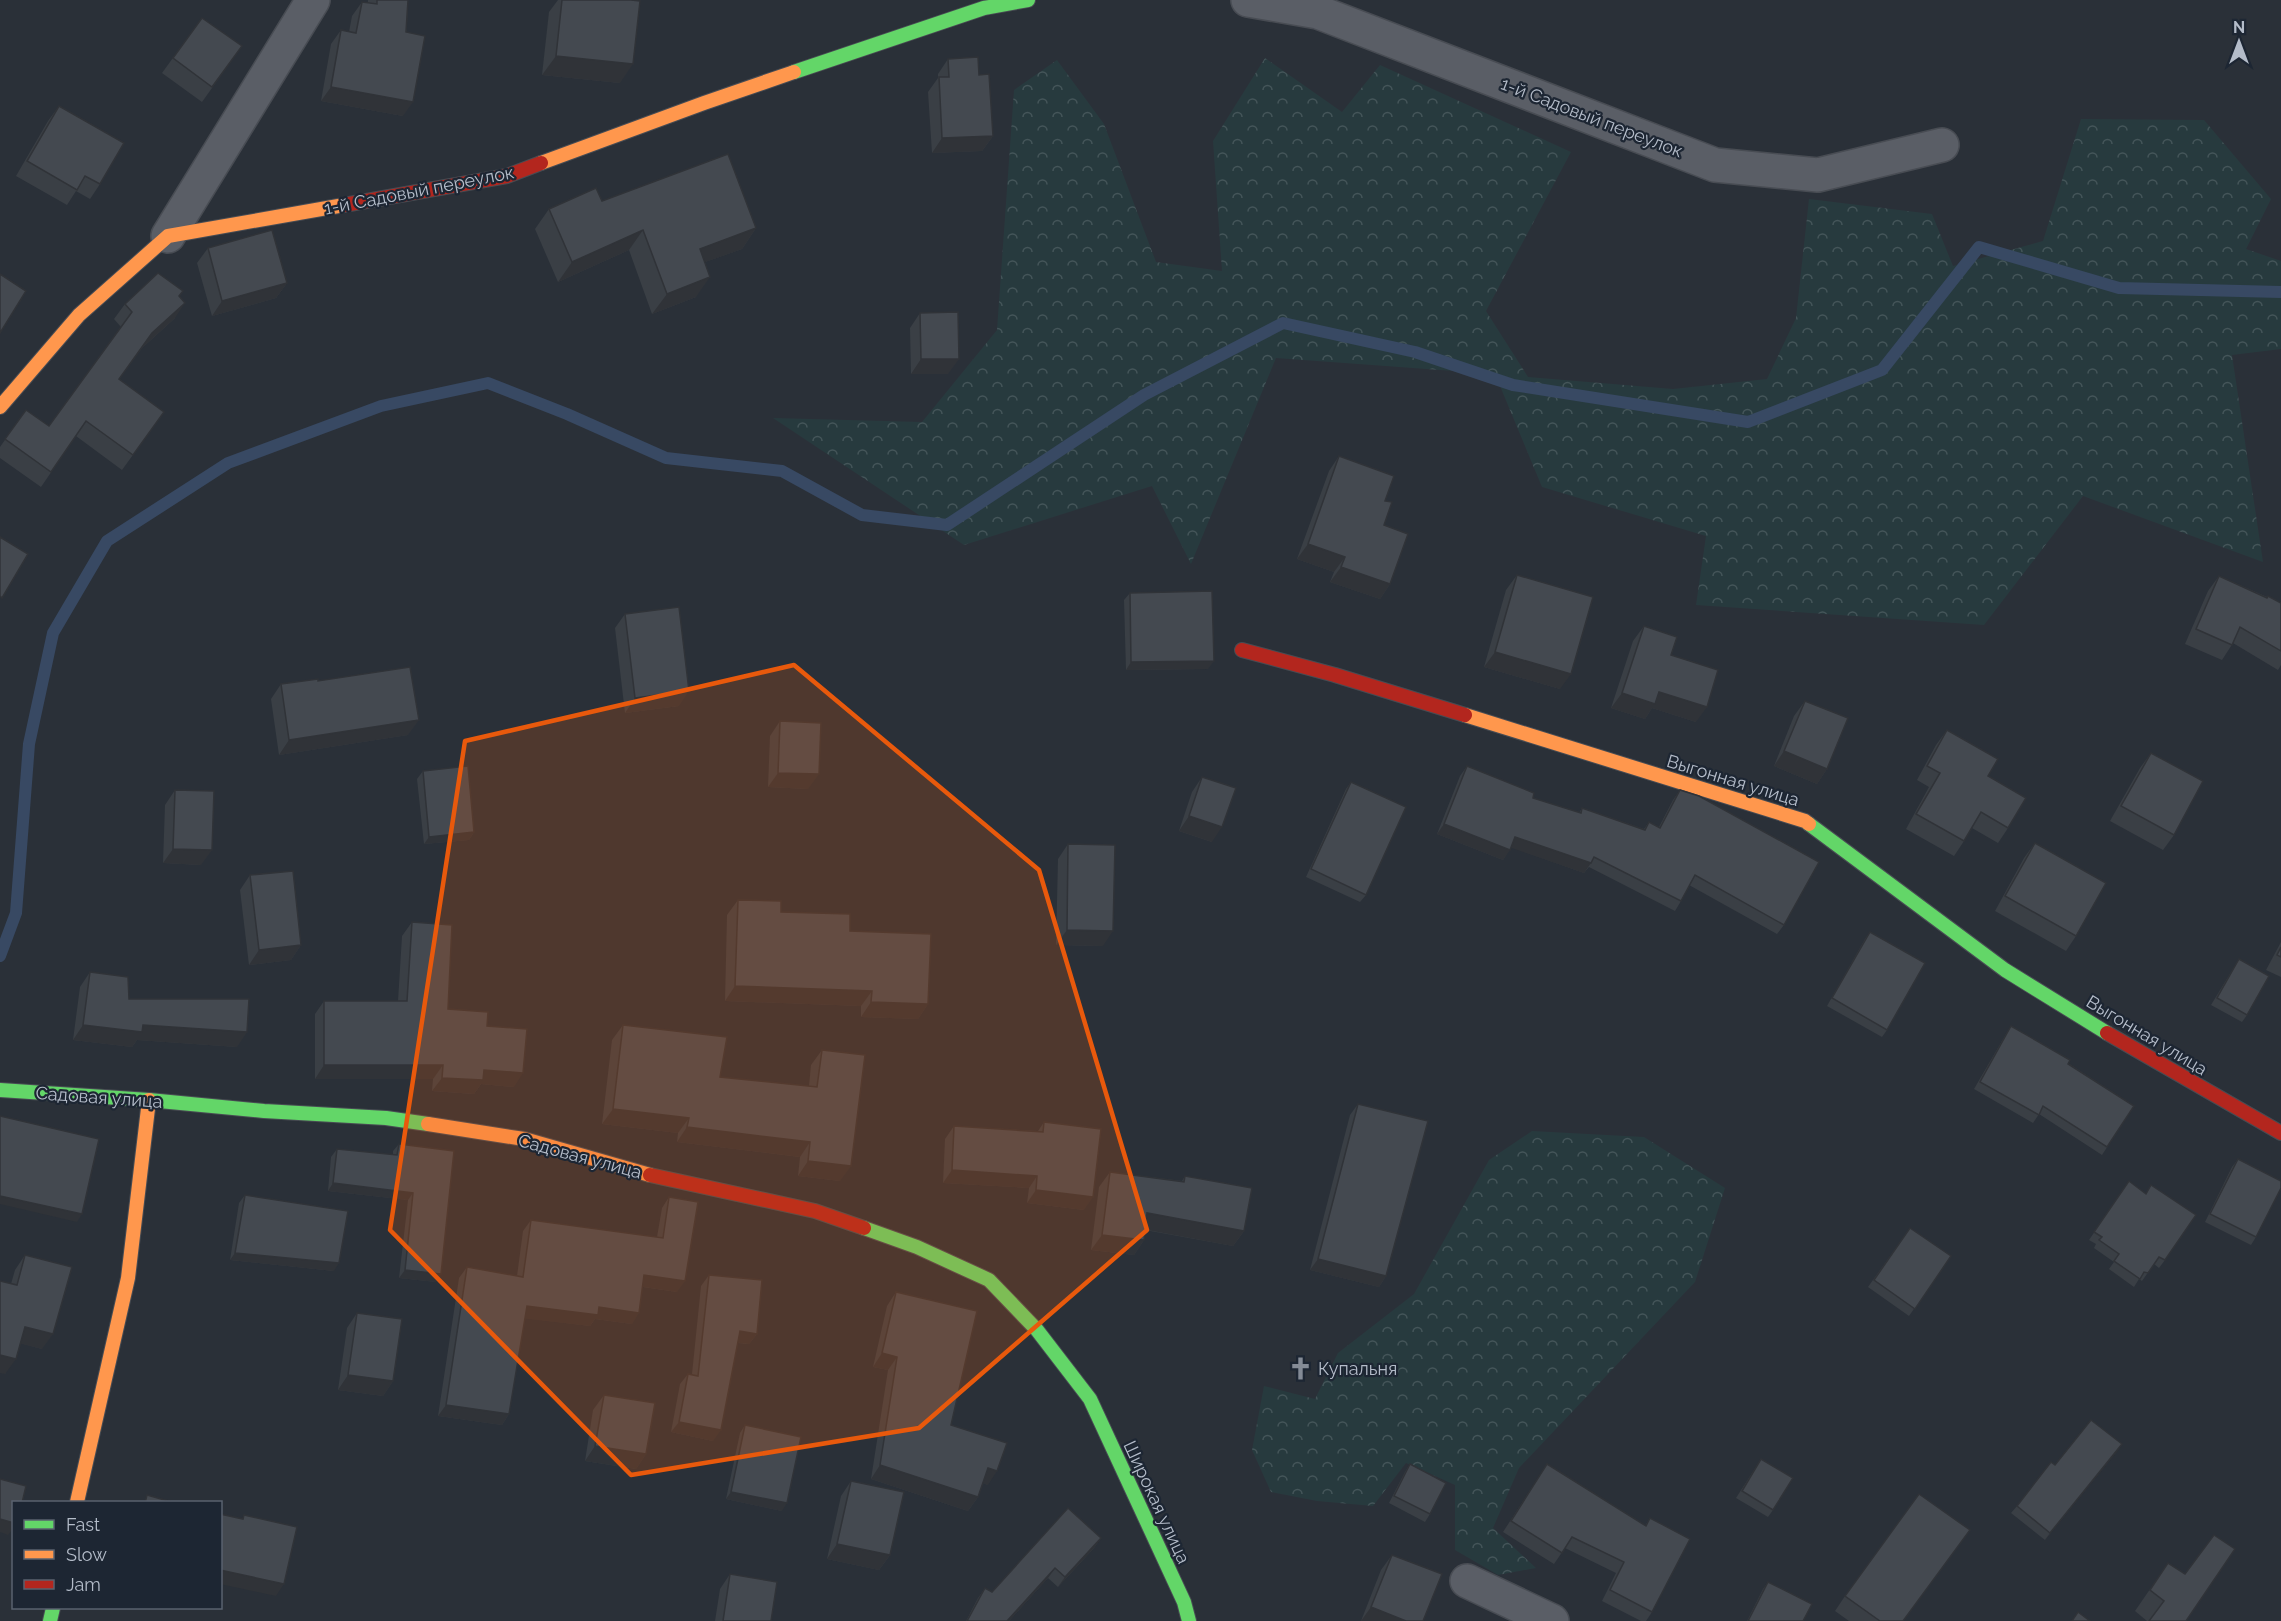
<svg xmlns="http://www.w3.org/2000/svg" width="2281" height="1621" font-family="Raleway,sans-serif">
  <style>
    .forest { fill: url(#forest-crowns) }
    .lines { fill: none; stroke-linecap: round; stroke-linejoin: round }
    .stream { stroke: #384963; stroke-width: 12 }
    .street-casing { stroke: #484c53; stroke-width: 36 }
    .fast-casing { stroke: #484c53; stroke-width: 16 }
    .slow-casing { stroke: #484c53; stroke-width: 16 }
    .jam-casing { stroke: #484c53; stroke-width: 16 }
    .street { stroke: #5a5e66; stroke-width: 33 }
    .fast { stroke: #63d668; stroke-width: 14 }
    .slow { stroke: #ff974d; stroke-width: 14 }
    .jam { stroke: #b3261e; stroke-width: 14 }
    .wall { fill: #3a3f45 }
    .shaded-wall { fill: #303338 }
    .building { fill: #444950; stroke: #303338; stroke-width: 1.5 }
    .marked { fill: #e8590c; fill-opacity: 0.2; stroke: #e8590c; stroke-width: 4.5; stroke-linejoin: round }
    .labels { text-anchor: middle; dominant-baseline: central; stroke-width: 4.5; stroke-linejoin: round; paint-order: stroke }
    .street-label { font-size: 18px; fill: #b4bcc9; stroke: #1d2633 }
    .poi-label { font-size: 18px; fill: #b4bcc9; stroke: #1d2633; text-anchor: start }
  </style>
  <defs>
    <pattern id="forest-crowns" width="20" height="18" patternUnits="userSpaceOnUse" patternTransform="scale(1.5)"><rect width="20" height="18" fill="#273a3e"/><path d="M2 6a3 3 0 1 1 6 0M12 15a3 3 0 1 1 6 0" fill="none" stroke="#445559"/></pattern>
  </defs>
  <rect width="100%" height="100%" fill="#2a3038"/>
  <g class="forest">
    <path d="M1265,58l77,54 38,-47 191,87 -85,159 42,66 145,12 94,-10 29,-61 13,-119 123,15 21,52 90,-25 38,-122 123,1 67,79 -25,50 35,12v88l-49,6 31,207 -180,-66 -99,129 -288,-20 10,-69 -164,-49 -47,-113 -219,-16 -85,206 -39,-78 -188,59 -191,-127 149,4 75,-92 17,-240 43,-30 47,64 52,138 66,9 -9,-130z"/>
    <path d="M1532,1131l112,6 81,51 -30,94 -176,186 -26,60 43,40 -38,7 -43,-25v-65l-49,-22 -33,43 -56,-5 -46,-9 -19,-42 12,-64 51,13 23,-46 76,-59 75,-134z"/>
  </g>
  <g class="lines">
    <path class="stream" d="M0,956l16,-43 13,-169 24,-111 54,-92 121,-78 153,-57 107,-23 79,31 99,44 116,13 80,44 85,10 197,-130 139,-72 132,29 98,33 235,37 134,-52 97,-123 140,41 162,4"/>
    <defs>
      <g id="street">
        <path d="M1248,0l70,12 397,153 103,10 124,-30"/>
        <path d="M168,236l145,-236"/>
        <path d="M1467,1581l85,40"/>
      </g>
      <g id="fast">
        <path d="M794,72l190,-64 44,-8"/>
        <path d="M1809,824l196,146 102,63"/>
        <path d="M0,1090l149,10 115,11 122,7 42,6"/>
        <path d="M864,1228l53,19 72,33 48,50 53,69 94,203 5,19"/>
        <path d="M50,1621l3,-13"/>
      </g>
      <g id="slow">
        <path d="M541,163l163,-60 90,-31"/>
        <path d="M0,407l79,-92 89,-79 176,-31"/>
        <path d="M1465,715l340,106 4,3"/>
        <path d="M428,1124l96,15 126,36"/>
        <path d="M77,1502l51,-224 21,-178"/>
      </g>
      <g id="jam">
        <path d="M344,205l163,-29 34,-13"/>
        <path d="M1242,650l93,25 130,40"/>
        <path d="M2107,1033l174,100"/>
        <path d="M650,1175l165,36 49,17"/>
      </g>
    </defs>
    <use href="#street" class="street-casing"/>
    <use href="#fast" class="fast-casing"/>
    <use href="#slow" class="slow-casing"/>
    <use href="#jam" class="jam-casing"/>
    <use href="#street" class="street"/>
    <use href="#fast" class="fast"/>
    <use href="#slow" class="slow"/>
    <use href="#jam" class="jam"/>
  </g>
  <g class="wall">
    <path d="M368,0h40l-5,116 -82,-15 10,-57 10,-14 8,2 3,-16 10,-14 6,1z"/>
    <path d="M558,0h73l-11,83 -78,-8 7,-63z"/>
    <path d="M202,18l40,28 -40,56 -40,-29z"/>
    <path d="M948,59l31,16 14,61 -11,15 -50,2 -4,-61 10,-14v-4z"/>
    <path d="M59,106l41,78 -10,15 -14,-8 -9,14 -51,-29 32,-55z"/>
    <path d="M602,201l154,27 -14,21 -37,13 -9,35 -44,17 -23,-64 -71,32 -23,-53 14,-20z"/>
    <path d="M208,248l79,35 -11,15 -64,18 -15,-53z"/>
    <path d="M179,296l-4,22 -33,30 -23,31 45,33 -42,58 -46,-34 -35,51 -41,-29v-11l26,-37 23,16 72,-99 -7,-8 11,-15z"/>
    <path d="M920,313l28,61h-37l-1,-46z"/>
    <path d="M1339,456l46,45 -1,24 6,59 -10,15 -50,-17 4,-10 -37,-13 32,-88z"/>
    <path d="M1517,575l43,114 -76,-22 22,-77z"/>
    <path d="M2219,576l62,27v62l-3,5 -45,-27 -11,17 -37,-16 23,-53z"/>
    <path d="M1130,593l78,76 -82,1 -2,-70z"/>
    <path d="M625,614l54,92 -54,7 -10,-85z"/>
    <path d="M1644,626l27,29 25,67 -44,-14 -7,11 -34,-11 22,-67z"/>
    <path d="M318,681l90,54 -129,20 -8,-56 10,-15z"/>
    <path d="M1805,701l22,68 -10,15 -43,-18 20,-50z"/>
    <path d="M780,721l28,68 -40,-2 2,-51z"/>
    <path d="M1947,730l41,46 20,52 -10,15 -26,-15 -8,13 -10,15 -48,-27 23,-42 -12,-7 19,-35z"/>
    <path d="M2151,753l23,82 -11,15 -53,-29 30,-53z"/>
    <path d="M1467,766l66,32 46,15 3,-5 62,21 5,-7 10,5 14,-27 7,-10 104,135 -7,9 -88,-49 -8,16 -6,10 -86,-44 -5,6 -73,-26 -8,13 -66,-26 23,-58z"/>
    <path d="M423,771l51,61 -5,8 -45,4 -7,-65z"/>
    <path d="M1202,777l10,65 -33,-11 13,-39z"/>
    <path d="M1351,782l15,113 -6,7 -54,-25 40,-88z"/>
    <path d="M175,790l26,75 -38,-2 2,-58z"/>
    <path d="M2035,843l41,93 -10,15 -71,-40 29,-53z"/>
    <path d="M1068,844l35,102 -47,-1 2,-86z"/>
    <path d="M250,875l51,70 -10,15 -42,5 -9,-75z"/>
    <path d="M738,900l112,31 78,73 -10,15 -57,-2v-11l-136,-5 2,-86z"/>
    <path d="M412,922l36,87 39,17 27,61 -33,-3 -7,10 -42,-3 1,-12h-118v-65l9,-13h74l4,-65z"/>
    <path d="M1870,932l17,98 -5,7 -55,-31 38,-67z"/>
    <path d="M2281,942v35l-15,-7z"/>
    <path d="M2239,959l8,56 -5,7 -31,-17z"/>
    <path d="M90,972l39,27 108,48 -100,-7 -5,7 -59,-7 7,-53z"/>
    <path d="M623,1025l97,52 89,9 2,-21 11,-15 18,131 -42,-5 2,-19 -123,-15 1,-9 -76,-9 10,-84z"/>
    <path d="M2011,1026l123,80 -32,49 -63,-41 -6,9 -59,-34 32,-55z"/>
    <path d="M1358,1104l28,172 -7,11 -69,-17 40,-155z"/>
    <path d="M1044,1122l40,88 -57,-7 2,-15 -86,-5 2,-44 9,-13 84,5z"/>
    <path d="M399,1144l55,7 -18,131 -37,-4 9,-78 -80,-9 3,-34 6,-8 56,6v-4z"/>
    <path d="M2238,1159l18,78 -5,8 -46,-23 27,-55z"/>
    <path d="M1110,1172l72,9 3,-5 59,55 -11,15 -88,-16 -1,10 -10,15 -43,-5 8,-63z"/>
    <path d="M2129,1181l36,79 -6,8 -5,-4 -12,17 -3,-2 -5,8 -25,-18 5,-7 -20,-14 2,-4 -7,-4z"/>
    <path d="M245,1195l89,76 -104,-11 9,-57z"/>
    <path d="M669,1197l8,95 -34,-5 -11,37 -37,-5 -5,7 -65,-8 -16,96 -7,11 -64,-9 21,-138 8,-11 50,9 6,-45 8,-11 126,17 5,-29z"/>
    <path d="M1910,1228l41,28 -42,60 -41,-29z"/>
    <path d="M25,1255l17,94 -22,-6 -15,31 6,-90 4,-14z"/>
    <path d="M709,1275l48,59 -8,10 -11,-1 -25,98 -42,-9 9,-48 8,-10h4l9,-88z"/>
    <path d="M896,1292l55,133 37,60 -5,-2 -5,14 -10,14 -97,-32 17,-109 -15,-3 14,-61z"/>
    <path d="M357,1313l36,68 -10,15 -45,-6 9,-62z"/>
    <path d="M604,1395l42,59 -10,15 -51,-8 8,-51z"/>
    <path d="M745,1425l37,86 -56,-12 14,-66z"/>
    <path d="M2122,1444l-77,96 -34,-27 6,-7 38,-41z"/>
    <path d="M1761,1459l12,51 -5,7 -32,-19z"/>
    <path d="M1410,1464l20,50 -5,8 -36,-19 16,-31z"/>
    <path d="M1547,1464l98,62 5,-8 2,94 -6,9h-5l-39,-20 14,-28 -51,-25 -11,16 -51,-32z"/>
    <path d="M851,1481l39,74 -11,15 -52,-11 14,-63z"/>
    <path d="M1101,1538l-7,10 -36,39 -10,-9 -39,43h-43l12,-23 7,-10 7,4z"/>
    <path d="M1392,1555l31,66h-62l20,-51z"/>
    <path d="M2168,1563l18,58h-39l-12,-10z"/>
    <path d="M730,1574l41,47h-56l5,-32z"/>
    <path d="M1768,1582l35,39h-56l16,-32z"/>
    <path d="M1845,1596l59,25h-55l-14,-10z"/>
  </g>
  <g class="shaded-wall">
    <path d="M556,56l77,8 -13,19 -78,-8z"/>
    <path d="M331,87l82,15 -10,14 -82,-15z"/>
    <path d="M993,136l-11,15 -50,2 10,-15z"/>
    <path d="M756,228l-14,21 -56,20 14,-20z"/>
    <path d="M643,230l-14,20 -71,32 14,-20z"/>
    <path d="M710,277l-14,20 -44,17 15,-20z"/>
    <path d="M287,283l-11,15 -64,18 10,-15z"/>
    <path d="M185,303l-10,15 -33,30 10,-15z"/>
    <path d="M921,359h38l-11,15h-37z"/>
    <path d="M1308,544l37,13 -11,15 -37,-13z"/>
    <path d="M1341,567l49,17 -10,15 -50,-17z"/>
    <path d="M1495,652l76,22 -11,15 -76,-22z"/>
    <path d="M1214,661l-6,8 -82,1 5,-8z"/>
    <path d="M689,691l-10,15 -54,7 10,-15z"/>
    <path d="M1659,692l48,15 -11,15 -44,-14 -7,11 -34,-11 11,-15z"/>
    <path d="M419,720l-11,15 -129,20 10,-15z"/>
    <path d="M1784,751l43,18 -10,15 -43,-18z"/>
    <path d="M778,773l41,1 -11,15 -40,-2z"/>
    <path d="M1189,816l33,11 -10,15 -33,-11z"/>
    <path d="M1444,824l66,26 -7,10 -66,-26z"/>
    <path d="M474,832l-5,8 -45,4 5,-7z"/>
    <path d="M1515,837l76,26 -7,10 -75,-26z"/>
    <path d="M173,849l39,1 -11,15 -38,-2z"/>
    <path d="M1067,930l46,1 -10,15 -47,-1z"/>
    <path d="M301,945l-10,15 -42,5 10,-15z"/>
    <path d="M735,986l137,5 -11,15 -136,-5z"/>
    <path d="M871,1002l57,2 -10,15 -57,-2z"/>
    <path d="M83,1025h60l104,7 -10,15 -100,-7 -5,7 -59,-7z"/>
    <path d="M324,1065h119l-10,14h-118z"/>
    <path d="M484,1070l39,3 -9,14 -33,-3 -7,10 -42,-3 10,-13z"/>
    <path d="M613,1109l76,9 -11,15 -76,-9z"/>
    <path d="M687,1127l123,15 -10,15 -123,-15z"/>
    <path d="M808,1161l43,5 -11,15 -42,-5z"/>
    <path d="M952,1170l85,6 -8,12 -86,-5z"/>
    <path d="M333,1183l80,10 -5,7 -80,-9z"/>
    <path d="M1036,1190l57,7 -9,13 -57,-7z"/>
    <path d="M0,1196l82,18 -5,8 -77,-18z"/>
    <path d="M1147,1213l97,18 -11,15 -96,-18z"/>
    <path d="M1102,1235l42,5 -10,15 -43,-5z"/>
    <path d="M235,1253l104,10 -5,8 -104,-11z"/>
    <path d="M1318,1259l68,17 -7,11 -69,-17z"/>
    <path d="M405,1270l36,4 -5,8 -37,-4z"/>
    <path d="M644,1275l41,6 -8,11 -40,-6z"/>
    <path d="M527,1306l72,1 40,6 -7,11 -37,-5 -5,7 -71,-8z"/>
    <path d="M25,1327l28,7 -11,15 -28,-7z"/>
    <path d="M740,1331l17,3 -8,10 -17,-2z"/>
    <path d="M882,1353l15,4 -9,13 -15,-3z"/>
    <path d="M0,1355l16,4 -11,15 -5,-1z"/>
    <path d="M348,1375l45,6 -10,15 -45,-6z"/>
    <path d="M446,1405l63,9 -7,11 -64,-9z"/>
    <path d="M679,1422l42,8 -8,11 -42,-9z"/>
    <path d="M2122,1444l-5,8 -72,88 5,-7z"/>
    <path d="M595,1446l51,8 -10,15 -51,-8z"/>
    <path d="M880,1465l98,32 -10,14 -97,-32z"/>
    <path d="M988,1468l9,3 -9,14 -10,-3z"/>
    <path d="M731,1492l56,11 -5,8 -56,-12z"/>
    <path d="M0,1519l14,4v4l-6,8 -8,-3z"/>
    <path d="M1101,1538l-7,10 -36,39 7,-10z"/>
    <path d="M837,1544l53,11 -11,15 -52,-11z"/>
    <path d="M1055,1568l-7,10 -39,43h-2z"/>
    <path d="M220,1570l64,14 -8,12 -56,-12z"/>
    <path d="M1371,1607l35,14h-45z"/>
  </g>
  <g class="building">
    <path d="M377,0h31l-2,32 19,4 -12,66 -82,-15 10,-57 15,3 6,-31 15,2z"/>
    <path d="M562,0h69l9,1 -7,63 -77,-8z"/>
    <path d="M202,18l40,28 -30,41 -39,-29z"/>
    <path d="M978,57l1,18 10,-1 4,62 -51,2 -3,-61h10l-1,-18z"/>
    <path d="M59,106l65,37 -24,41 -15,-8 -8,14 -50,-29z"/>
    <path d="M728,154l28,74 -56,21 10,28 -43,17 -24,-64 -71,32 -23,-53 47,-21 6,13z"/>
    <path d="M272,230l15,53 -65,18 -14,-53z"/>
    <path d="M158,273l25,18 -4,5 6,7 -33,30 -33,46 45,33 -31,43 -47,-34 -35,51 -46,-33 21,-29 23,16 83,-114 -7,-8z"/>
    <path d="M0,274l26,17 -26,42z"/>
    <path d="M958,312l1,47h-38l-1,-46z"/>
    <path d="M1339,456l55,20 -9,25 7,1 -8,23 24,9 -18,50 -49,-17 4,-10 -37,-13z"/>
    <path d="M0,537l28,17 -26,44 -2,-2z"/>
    <path d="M1517,575l76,22 -22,77 -76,-22z"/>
    <path d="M2219,576l48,22 1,-2 13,7v48l-41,-24 -8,18 -36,-16z"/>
    <path d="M1212,591l2,70 -83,1 -1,-69z"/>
    <path d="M679,607l10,84 -54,7 -10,-84z"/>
    <path d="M1644,626l33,11 -6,18 47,15 -11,37 -48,-15 -4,12 -33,-11z"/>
    <path d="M410,667l9,53 -130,20 -8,-56 37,-5v2z"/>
    <path d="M1805,701l43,17 -21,51 -43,-18z"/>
    <path d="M780,721l41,2 -2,51 -41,-1z"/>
    <path d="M1947,730l51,29 -10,17 38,22 -18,30 -27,-16 -17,29 -48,-27 24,-41 -13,-7z"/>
    <path d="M2151,753l52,28 -29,54 -53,-29z"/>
    <path d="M468,766l6,66 -45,5 -6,-66z"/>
    <path d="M1467,766l67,27 -1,5 48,15 1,-5 63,22 4,-8 11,6 20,-38 19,6 120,66 -35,63 -89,-50 -14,26 -87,-44 -3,6 -76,-26 -5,13 -66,-26z"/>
    <path d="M1202,777l34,11 -14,39 -33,-11z"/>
    <path d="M1351,782l55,25 -40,88 -55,-26z"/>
    <path d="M175,790l39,1 -2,59 -39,-1z"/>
    <path d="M2035,843l71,40 -30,53 -71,-40z"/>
    <path d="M1068,844l47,1 -2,86 -46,-1z"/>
    <path d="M293,871l8,74 -42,5 -9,-75z"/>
    <path d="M738,900l43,1v11l69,2v17l81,3 -3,70 -57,-2 1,-11 -137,-5z"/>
    <path d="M412,922l40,3 -4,84 40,3 -1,14 40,3 -4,44 -39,-3 -1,10 -41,-2 1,-13h-119v-64h83z"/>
    <path d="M1870,932l55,31 -38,67 -55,-32z"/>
    <path d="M2281,947v10l-4,-2z"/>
    <path d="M2239,959l30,17 -22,39 -30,-17z"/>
    <path d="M90,972l38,5 1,22h120l-2,33 -104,-7 -1,7 -59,-7z"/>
    <path d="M623,1025l104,12 -7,40 97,10 5,-37 43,5 -14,111 -43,-5 2,-19 -123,-15 2,-9 -76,-9z"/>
    <path d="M2011,1026l59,34 -2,4 66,42 -27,41 -64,-41 -4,9 -59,-33z"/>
    <path d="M1358,1104l70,17 -42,155 -68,-17z"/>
    <path d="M0,1116l99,23 -17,75 -82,-18z"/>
    <path d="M1044,1122l57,7 -8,68 -57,-7 1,-14 -85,-6 2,-44 89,6z"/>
    <path d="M399,1144l55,7 -13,123 -36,-4 8,-77 -80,-10 4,-34 60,6z"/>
    <path d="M2238,1159l43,22v7l-25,49 -46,-23z"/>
    <path d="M1110,1172l74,10 1,-6 67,12 -8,43 -97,-18 -3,27 -42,-5z"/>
    <path d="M2129,1181l17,13 5,-9 45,30 -31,45 -6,-3 -11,16 -4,-1 -4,7 -26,-18 5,-7 -20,-14 3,-3 -8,-5z"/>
    <path d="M245,1195l103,16 -9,52 -104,-10z"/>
    <path d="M669,1197l29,5 -13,79 -41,-6 -5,38 -40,-6 -1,8 -71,-9 -18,108 -63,-9 21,-138 56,10 8,-57 132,18z"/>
    <path d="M1910,1228l41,28 -36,53 -41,-29z"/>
    <path d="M25,1255l47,12 -19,67 -28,-7 -9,32 -16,-4v-74l17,4z"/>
    <path d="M709,1275l53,5 -5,54 -17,-3 -19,99 -42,-8 9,-48 10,2z"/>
    <path d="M896,1292l81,19 -26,114 56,18 -10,28 -9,-3 -10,29 -98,-32 17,-108 -15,-4z"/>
    <path d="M357,1313l45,6 -9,62 -45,-6z"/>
    <path d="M604,1395l51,8 -9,51 -51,-8z"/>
    <path d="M2091,1420l31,24 -72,89 -33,-27 34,-44 4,3z"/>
    <path d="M745,1425l56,12 -14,66 -56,-11z"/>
    <path d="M1761,1459l32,19 -20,32 -31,-19z"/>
    <path d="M1410,1464l36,19 -16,31 -36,-18z"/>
    <path d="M1547,1464l99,62 4,-8 40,21 -38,73 -42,-22 14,-28 -52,-25 -10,16 -51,-32z"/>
    <path d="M0,1479l26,7 -4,17h-8v20l-14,-4z"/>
    <path d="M851,1481l53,11 -14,63 -53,-11z"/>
    <path d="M1919,1494l51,36 -67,91h-23l-35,-25z"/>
    <path d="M147,1495l28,8h-30z"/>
    <path d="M1068,1508l33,30 -36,39 -10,-9 -48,53h-40l18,-33 7,4z"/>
    <path d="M220,1514l23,5 1,-4 53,12 -13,57 -64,-14z"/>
    <path d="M2214,1535l21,14 -49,72h-37l15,-20 -14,-11 18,-27 17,11z"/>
    <path d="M1392,1555l50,19 -19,47h-17l-35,-14z"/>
    <path d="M730,1574l47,8 -6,39h-48z"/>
    <path d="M1768,1582l44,22 -9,17h-55z"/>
    <path d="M2078,1612l12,9h-18z"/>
  </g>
  <path class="marked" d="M794,665l245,205 108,360 -228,198 -288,47 -241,-245 75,-489z"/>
  <defs>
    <symbol id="church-bare" viewBox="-9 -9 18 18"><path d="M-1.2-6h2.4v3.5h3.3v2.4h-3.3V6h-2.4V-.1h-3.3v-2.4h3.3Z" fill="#848b96" stroke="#1d2633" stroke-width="2.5" paint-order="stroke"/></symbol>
  </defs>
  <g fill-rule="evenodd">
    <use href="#church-bare" x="1284" y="1352" width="33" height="33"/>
  </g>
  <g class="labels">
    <g class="street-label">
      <text transform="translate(1592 117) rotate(21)">1-й Садовый переулок</text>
      <text transform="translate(419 190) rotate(-11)">1-й Садовый переулок</text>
      <text transform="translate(1733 780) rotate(17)">Выгонная улица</text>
      <text transform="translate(2147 1035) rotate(31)">Выгонная улица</text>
      <text transform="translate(99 1097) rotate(4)">Садовая улица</text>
      <text transform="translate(580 1156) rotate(15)">Садовая улица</text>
      <text transform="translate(1157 1502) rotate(65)">Широкая улица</text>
    </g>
    <g class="poi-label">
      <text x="1318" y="1368">Купальня</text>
    </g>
  </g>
  <rect x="12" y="1501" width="210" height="108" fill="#1d2633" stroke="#59626f" stroke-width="1.5"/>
  <rect x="24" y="1520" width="30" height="9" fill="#63d668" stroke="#59626f" stroke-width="1.5"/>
  <text x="66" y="1531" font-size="18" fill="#b4bcc9">Fast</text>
  <rect x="24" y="1550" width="30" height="9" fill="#ff974d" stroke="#59626f" stroke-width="1.5"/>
  <text x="66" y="1561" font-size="18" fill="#b4bcc9">Slow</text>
  <rect x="24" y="1580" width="30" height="9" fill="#b3261e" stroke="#59626f" stroke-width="1.5"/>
  <text x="66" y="1591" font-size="18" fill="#b4bcc9">Jam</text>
  <g transform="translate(2239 42)" stroke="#1d2633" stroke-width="4.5" paint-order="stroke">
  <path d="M0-4.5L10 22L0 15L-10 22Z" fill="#b4bcc9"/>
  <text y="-9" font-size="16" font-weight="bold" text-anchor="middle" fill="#b4bcc9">N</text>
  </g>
</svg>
